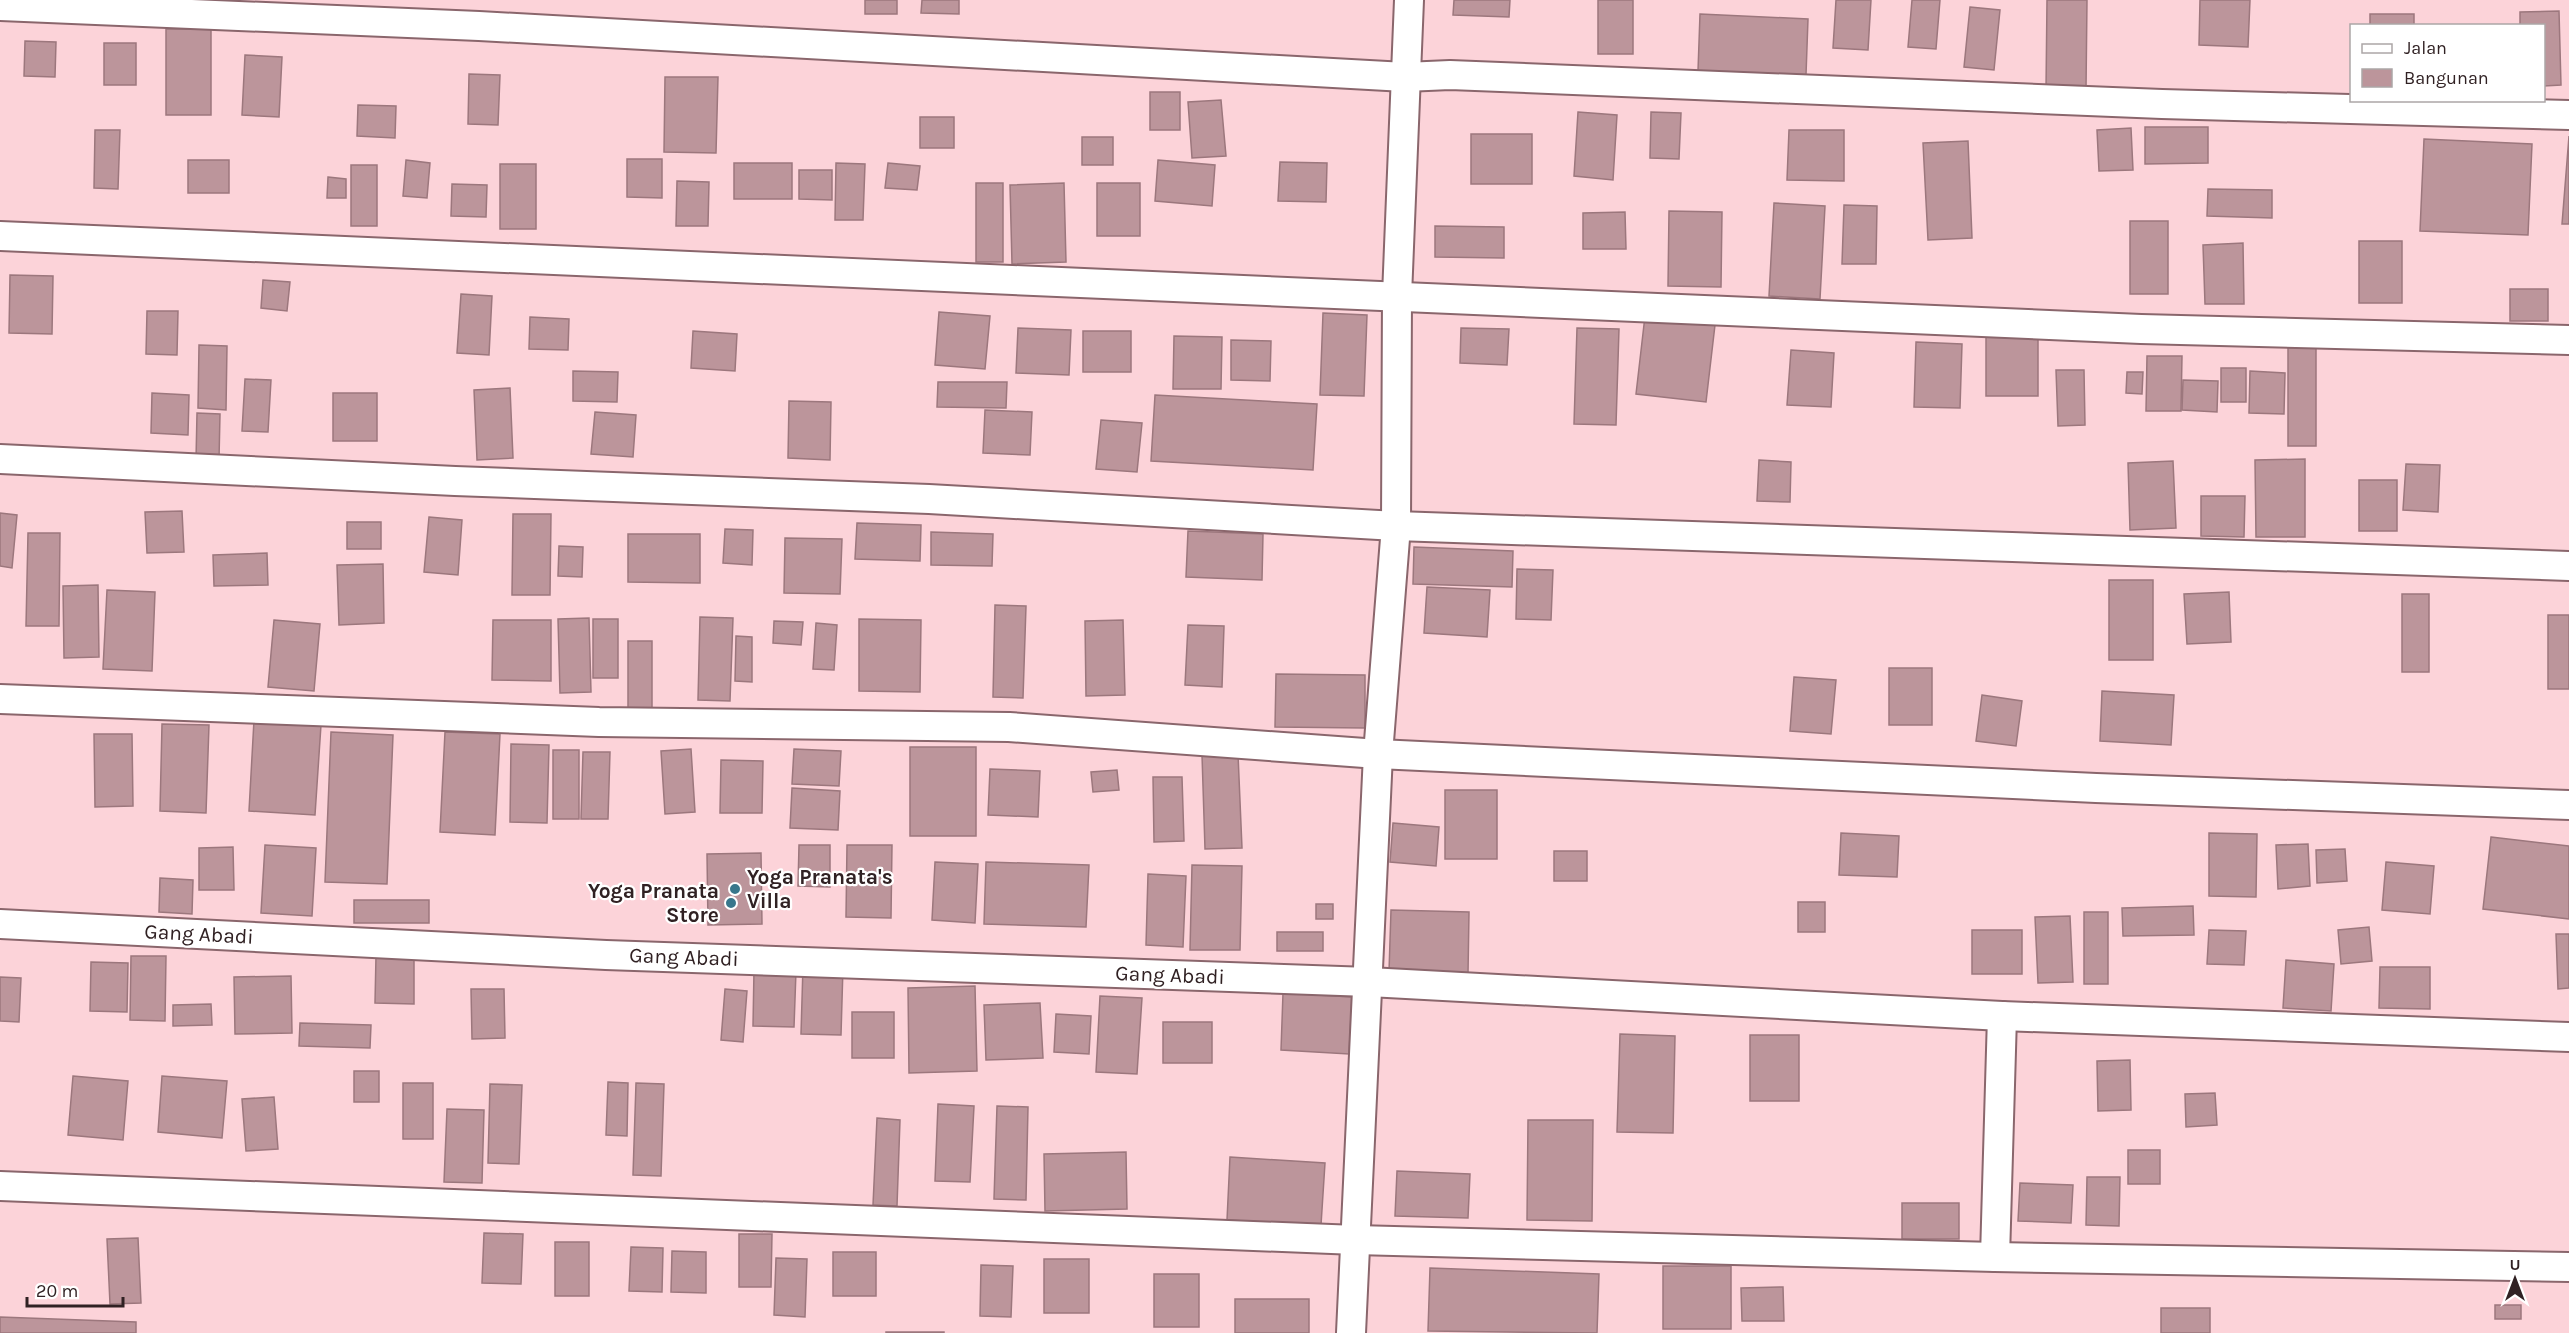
<svg xmlns="http://www.w3.org/2000/svg" width="2569" height="1333" font-family="Karla,sans-serif">
  <style>
    .building { fill: #bc959b; stroke: #9c777d; stroke-width: 1.5 }
    .lines { fill: none; stroke-linecap: round; stroke-linejoin: round }
    .street-casing { stroke: #8a666c; stroke-width: 32 }
    .street { stroke: #fff; stroke-width: 28 }
    .poi-dot { fill: #38778c; stroke: #fff; stroke-width: 2 }
    .labels { text-anchor: middle; dominant-baseline: central; stroke-width: 4.5; stroke-linejoin: round; paint-order: stroke }
    .poi-label { font-size: 21px; font-weight: bold; fill: #302123; stroke: #fff; text-anchor: start }
    .street-label { font-size: 21px; fill: #302123; stroke: #fff }
  </style>
  <rect width="100%" height="100%" fill="#fcd3d9"/>
  <g class="building">
    <rect x="865" y="0" width="32" height="14"/>
    <path d="M922,0h37v14l-38,-1z"/>
    <path d="M1454,0h56l-1,17 -56,-2z"/>
    <rect x="1598" y="0" width="35" height="54"/>
    <path d="M1836,0h35l-3,50 -35,-2z"/>
    <path d="M1912,0h28l-4,49 -28,-2z"/>
    <path d="M2047,0h40l-1,90h-40z"/>
    <path d="M2200,0h50l-2,47 -49,-2z"/>
    <path d="M1970,7l30,3 -6,60 -30,-3z"/>
    <path d="M2559,11l2,74 -17,1v-60h-24v-14z"/>
    <path d="M1700,14l108,5 -2,56 -108,-4z"/>
    <rect x="2370" y="14" width="44" height="12"/>
    <rect x="166" y="29" width="45" height="86"/>
    <path d="M25,41l31,1 -1,35 -31,-1z"/>
    <rect x="104" y="43" width="32" height="42"/>
    <path d="M245,55l37,2 -3,60 -37,-2z"/>
    <path d="M469,74l31,1 -2,50 -30,-1z"/>
    <path d="M665,77h53l-2,76 -52,-1z"/>
    <rect x="1150" y="92" width="30" height="38"/>
    <path d="M1221,100l5,56 -34,2 -4,-56z"/>
    <path d="M358,105l38,1 -1,32 -38,-2z"/>
    <path d="M1578,112l39,3 -4,65 -39,-4z"/>
    <path d="M1651,112l30,1 -2,46 -29,-1z"/>
    <rect x="920" y="117" width="34" height="31"/>
    <path d="M2145,127h63v36l-63,1z"/>
    <path d="M2131,128l2,42 -34,1 -2,-41z"/>
    <path d="M95,130h25l-2,59 -24,-1z"/>
    <path d="M1789,130h55v51l-57,-1z"/>
    <rect x="1471" y="134" width="61" height="50"/>
    <path d="M2569,136v88h-7z"/>
    <rect x="1082" y="137" width="31" height="28"/>
    <path d="M2424,139l108,5 -4,91 -108,-4z"/>
    <path d="M1968,141l4,97 -44,2 -5,-97z"/>
    <path d="M627,159h35v39l-35,-1z"/>
    <rect x="188" y="160" width="41" height="33"/>
    <path d="M406,160l24,3 -3,35 -24,-2z"/>
    <path d="M1158,160l57,5 -3,41 -57,-5z"/>
    <path d="M1280,162l47,1 -1,39 -48,-1z"/>
    <rect x="734" y="163" width="58" height="36"/>
    <path d="M836,163l29,1 -2,56h-28z"/>
    <path d="M888,163l32,3 -3,24 -32,-2z"/>
    <rect x="500" y="164" width="36" height="65"/>
    <rect x="351" y="165" width="26" height="61"/>
    <path d="M799,170h33v30l-33,-1z"/>
    <path d="M328,177l18,2v19h-19z"/>
    <path d="M677,181l32,1 -1,44h-32z"/>
    <rect x="976" y="183" width="27" height="79"/>
    <path d="M1064,183l2,79 -54,2 -2,-79z"/>
    <rect x="1097" y="183" width="43" height="53"/>
    <path d="M452,184l35,1 -1,32 -35,-1z"/>
    <path d="M2208,189l64,1v28l-65,-2z"/>
    <path d="M1774,203l51,3 -5,93 -51,-3z"/>
    <path d="M1844,205l33,1 -1,58h-34z"/>
    <path d="M1669,211l53,1 -1,75 -53,-1z"/>
    <path d="M1625,212l1,37h-43v-36z"/>
    <rect x="2130" y="221" width="38" height="73"/>
    <path d="M1435,226l69,1v31l-69,-1z"/>
    <rect x="2359" y="241" width="43" height="62"/>
    <path d="M2243,243l1,61h-39l-2,-59z"/>
    <path d="M10,275l43,1 -1,58 -43,-1z"/>
    <path d="M263,280l27,2 -3,29 -26,-3z"/>
    <rect x="2510" y="289" width="38" height="32"/>
    <path d="M461,294l31,2 -3,59 -32,-2z"/>
    <path d="M147,311h31l-1,44 -31,-1z"/>
    <path d="M939,312l51,4 -5,53 -50,-4z"/>
    <path d="M1323,313l44,2 -3,81 -44,-1z"/>
    <path d="M1645,316l70,9 -9,77 -70,-8z"/>
    <path d="M530,317l39,2 -1,31 -39,-1z"/>
    <path d="M1018,328l53,2 -2,45 -53,-2z"/>
    <path d="M1461,328l48,1 -2,36 -47,-2z"/>
    <path d="M1577,328l42,1 -3,96 -42,-1z"/>
    <path d="M693,331l44,3 -2,37 -44,-3z"/>
    <rect x="1083" y="331" width="48" height="41"/>
    <path d="M1174,336l48,1 -1,52h-48z"/>
    <rect x="1986" y="336" width="52" height="60"/>
    <path d="M1231,340l40,1 -1,40 -39,-1z"/>
    <path d="M1916,342l46,2 -2,64 -46,-1z"/>
    <path d="M199,345l28,1 -1,64 -28,-2z"/>
    <rect x="2288" y="346" width="28" height="100"/>
    <path d="M1791,350l43,3 -3,54 -44,-2z"/>
    <path d="M2147,356h35l-1,55h-35z"/>
    <rect x="2221" y="368" width="25" height="34"/>
    <path d="M2056,370h28l1,55 -27,1z"/>
    <path d="M573,371l45,1 -1,30 -44,-1z"/>
    <path d="M2250,371l35,2 -1,41 -35,-1z"/>
    <path d="M2127,372h16l-1,22 -16,-1z"/>
    <path d="M245,379l26,1 -3,52 -26,-1z"/>
    <path d="M2183,380l35,1 -1,31 -35,-2z"/>
    <path d="M938,382h69l-1,26 -69,-1z"/>
    <path d="M510,388l3,70 -36,2 -3,-70z"/>
    <path d="M152,393l37,2 -1,40 -37,-2z"/>
    <rect x="333" y="393" width="44" height="48"/>
    <path d="M1155,395l162,9 -4,66 -162,-9z"/>
    <path d="M789,401l42,1 -1,58 -42,-2z"/>
    <path d="M985,410l47,2 -2,43 -47,-2z"/>
    <path d="M595,412l41,3 -3,42 -42,-3z"/>
    <path d="M197,413l23,1 -1,46h-23z"/>
    <path d="M1101,420l41,3 -5,49 -41,-3z"/>
    <path d="M2305,459v78h-49l-1,-77z"/>
    <path d="M1759,460l32,2 -1,40 -33,-1z"/>
    <path d="M2173,461l3,67 -46,2 -2,-67z"/>
    <path d="M2406,464l34,1 -2,47 -35,-2z"/>
    <rect x="2359" y="480" width="38" height="51"/>
    <path d="M2201,496h44l-1,41 -43,-1z"/>
    <path d="M182,511l2,41 -37,1 -2,-41z"/>
    <path d="M0,513l17,2 -5,53 -12,-2z"/>
    <path d="M513,514h38l-1,81h-38z"/>
    <path d="M429,517l33,3 -4,55 -34,-3z"/>
    <rect x="347" y="522" width="34" height="27"/>
    <path d="M857,523l64,2 -1,36 -65,-2z"/>
    <path d="M725,529l28,1 -1,35 -29,-2z"/>
    <path d="M1188,531l75,3 -1,46 -76,-3z"/>
    <path d="M931,532l62,2 -1,32 -61,-1z"/>
    <path d="M28,533h32l-1,93h-33z"/>
    <path d="M628,534h72v49l-72,-1z"/>
    <path d="M785,538l57,1 -2,55 -56,-1z"/>
    <path d="M559,546l24,1 -1,30 -24,-1z"/>
    <path d="M1414,547l99,4 -1,36 -99,-3z"/>
    <path d="M267,553l1,32 -54,1 -1,-31z"/>
    <path d="M383,564l1,59 -45,2 -2,-60z"/>
    <path d="M1517,569l36,1 -2,50 -35,-1z"/>
    <rect x="2109" y="580" width="44" height="80"/>
    <path d="M98,585l1,72 -35,1 -1,-72z"/>
    <path d="M1427,587l63,3 -3,47 -63,-4z"/>
    <path d="M107,590l48,2 -3,79 -49,-2z"/>
    <path d="M2229,592l2,50 -44,2 -3,-50z"/>
    <rect x="2402" y="594" width="27" height="78"/>
    <path d="M995,605l31,1 -3,92 -30,-1z"/>
    <rect x="2548" y="615" width="21" height="74"/>
    <path d="M700,617l33,1 -3,83 -32,-1z"/>
    <path d="M589,618l2,74 -31,1 -2,-74z"/>
    <rect x="593" y="619" width="25" height="59"/>
    <path d="M859,619l62,1 -1,72 -61,-1z"/>
    <path d="M274,620l46,4 -6,67 -46,-4z"/>
    <path d="M493,620h58v61l-59,-1z"/>
    <path d="M1123,620l2,75 -39,1 -1,-75z"/>
    <path d="M774,621l29,1 -2,23 -28,-2z"/>
    <path d="M816,623l21,2 -3,45 -21,-1z"/>
    <path d="M1188,625l36,1 -2,61 -37,-2z"/>
    <path d="M736,636l16,1v45l-17,-1z"/>
    <rect x="628" y="641" width="24" height="68"/>
    <rect x="1889" y="668" width="43" height="57"/>
    <path d="M1276,674l89,1v53l-90,-1z"/>
    <path d="M1794,677l42,3 -5,54 -41,-3z"/>
    <path d="M2102,691l72,4 -3,50 -71,-4z"/>
    <path d="M1982,695l40,6 -6,45 -40,-5z"/>
    <path d="M254,720l67,5 -6,90 -66,-4z"/>
    <path d="M162,724l47,1 -3,88 -46,-2z"/>
    <path d="M331,732l62,3 -6,149 -62,-2z"/>
    <path d="M445,732l55,2 -5,101 -55,-3z"/>
    <path d="M94,734h38l1,72 -38,1z"/>
    <path d="M511,744l38,1 -2,78 -37,-1z"/>
    <rect x="910" y="747" width="66" height="89"/>
    <path d="M691,749l4,63 -30,2 -4,-63z"/>
    <path d="M794,749l47,2 -2,35 -47,-2z"/>
    <rect x="553" y="750" width="26" height="69"/>
    <path d="M583,752h27l-2,67h-27z"/>
    <path d="M1238,754l4,94 -37,1 -3,-94z"/>
    <path d="M721,760l42,1 -1,52h-42z"/>
    <path d="M990,769l50,2 -2,46 -50,-2z"/>
    <path d="M1117,770l2,20 -26,2 -2,-20z"/>
    <path d="M1153,777h29l2,64 -30,1z"/>
    <path d="M792,788l48,3 -2,39 -48,-2z"/>
    <rect x="1445" y="790" width="52" height="69"/>
    <path d="M1393,823l46,4 -3,39 -46,-4z"/>
    <path d="M1841,833l58,3 -2,41 -58,-2z"/>
    <path d="M2209,833l48,1 -1,63 -47,-1z"/>
    <path d="M2491,837l78,9v73l-86,-10z"/>
    <path d="M2308,844l2,42 -32,3 -2,-44z"/>
    <path d="M265,845l51,3 -4,68 -51,-3z"/>
    <path d="M799,845h31v42l-32,-1z"/>
    <path d="M847,845h45l-1,73 -45,-1z"/>
    <path d="M233,847l1,43h-35v-42z"/>
    <path d="M2345,849l2,32 -30,2 -1,-33z"/>
    <rect x="1554" y="851" width="33" height="30"/>
    <path d="M761,853l1,71 -54,1 -1,-71z"/>
    <path d="M935,862l43,2 -3,59 -43,-3z"/>
    <path d="M986,862l103,3 -3,62 -102,-3z"/>
    <path d="M2386,862l48,4 -4,48 -48,-4z"/>
    <path d="M1192,865l50,1 -2,84h-50z"/>
    <path d="M1148,874l38,2 -3,71 -37,-2z"/>
    <path d="M160,878l33,2 -1,34 -33,-2z"/>
    <rect x="354" y="900" width="75" height="23"/>
    <rect x="1798" y="902" width="27" height="30"/>
    <rect x="1316" y="904" width="17" height="15"/>
    <path d="M2193,906l1,29 -71,1 -1,-28z"/>
    <path d="M1391,910l78,2 -1,62 -79,-2z"/>
    <rect x="2084" y="912" width="24" height="72"/>
    <path d="M2070,916l3,66 -35,1 -3,-66z"/>
    <path d="M2369,927l3,34 -31,3 -3,-34z"/>
    <rect x="1972" y="930" width="50" height="44"/>
    <path d="M2209,930l37,1 -2,34 -37,-1z"/>
    <rect x="1277" y="932" width="46" height="19"/>
    <path d="M2556,934h13v54l-11,1z"/>
    <path d="M131,956h35l-1,65 -35,-1z"/>
    <path d="M376,956l38,1v47l-39,-1z"/>
    <path d="M2286,960l48,4 -3,47 -48,-3z"/>
    <path d="M91,962l37,1 -1,49 -37,-1z"/>
    <path d="M803,966l40,1 -2,68 -40,-1z"/>
    <path d="M2380,967h50v42l-51,-1z"/>
    <path d="M754,970l42,1 -2,56 -41,-1z"/>
    <path d="M291,976l1,57 -57,1 -1,-57z"/>
    <path d="M0,977l21,1 -2,44 -19,-1z"/>
    <path d="M975,986l2,85 -68,2 -1,-85z"/>
    <path d="M471,989h33l1,49 -33,1z"/>
    <path d="M725,989l22,2 -4,51 -22,-2z"/>
    <path d="M1283,993l69,4 -3,57 -68,-4z"/>
    <path d="M1100,996l42,2 -5,76 -41,-2z"/>
    <path d="M1040,1003l3,55 -57,2 -2,-55z"/>
    <path d="M211,1004l1,21 -39,1v-21z"/>
    <rect x="852" y="1012" width="42" height="46"/>
    <path d="M1056,1014l35,2 -2,38 -35,-2z"/>
    <rect x="1163" y="1022" width="49" height="41"/>
    <path d="M300,1023l71,2 -1,23 -71,-2z"/>
    <path d="M1620,1034l55,2 -2,97 -56,-1z"/>
    <rect x="1750" y="1035" width="49" height="66"/>
    <path d="M2130,1060l1,50 -33,1 -1,-50z"/>
    <rect x="354" y="1071" width="25" height="31"/>
    <path d="M73,1076l55,5 -5,59 -55,-5z"/>
    <path d="M162,1076l65,5 -5,57 -64,-6z"/>
    <path d="M608,1082l20,1 -1,53 -21,-1z"/>
    <rect x="403" y="1083" width="30" height="56"/>
    <path d="M636,1083l28,1 -3,92 -28,-1z"/>
    <path d="M490,1084l32,1 -3,79 -31,-1z"/>
    <path d="M2215,1093l2,32 -31,2 -1,-33z"/>
    <path d="M274,1097l4,52 -32,2 -4,-52z"/>
    <path d="M938,1104l36,2 -4,76 -35,-1z"/>
    <path d="M997,1106l31,1 -2,93 -32,-1z"/>
    <path d="M447,1109l37,1 -2,73 -38,-1z"/>
    <path d="M877,1118l23,2 -3,86 -24,-1z"/>
    <path d="M1528,1120h65l-1,101 -65,-1z"/>
    <rect x="2128" y="1150" width="32" height="34"/>
    <path d="M1126,1152l1,57 -82,2 -1,-57z"/>
    <path d="M1230,1157l95,6 -4,62 -94,-5z"/>
    <path d="M1397,1171l73,3 -2,44 -73,-2z"/>
    <path d="M2087,1177h33l-1,49 -33,-1z"/>
    <path d="M2020,1183l53,2 -2,38 -53,-2z"/>
    <rect x="1902" y="1203" width="57" height="36"/>
    <path d="M484,1233l39,1 -2,50 -39,-1z"/>
    <path d="M739,1234h33l-1,53h-32z"/>
    <path d="M138,1238l3,65 -31,1 -3,-65z"/>
    <rect x="555" y="1242" width="34" height="54"/>
    <path d="M631,1247l32,1 -1,44 -33,-1z"/>
    <path d="M672,1251l34,1v41l-35,-1z"/>
    <rect x="833" y="1252" width="43" height="44"/>
    <path d="M776,1258l31,1 -2,58 -31,-2z"/>
    <rect x="1044" y="1259" width="45" height="54"/>
    <path d="M981,1265l32,1 -2,51 -31,-1z"/>
    <rect x="1663" y="1266" width="68" height="63"/>
    <path d="M1430,1268l169,6 -2,59 -169,-2z"/>
    <rect x="1154" y="1274" width="45" height="53"/>
    <path d="M1783,1287l1,34h-42l-1,-33z"/>
    <rect x="1235" y="1299" width="74" height="34"/>
    <rect x="2495" y="1305" width="26" height="14"/>
    <rect x="2161" y="1308" width="49" height="25"/>
    <path d="M0,1317l136,5v11h-136z"/>
    <rect x="886" y="1332" width="58" height="1"/>
  </g>
  <g class="lines">
    <defs>
      <g id="street">
        <path d="M0,6l479,20 926,51 45,-2 712,29 407,11"/>
        <path d="M0,236l2141,93 428,11"/>
        <path d="M0,459l455,22 474,18 467,27 1173,40"/>
        <path d="M0,699l599,23 410,5 369,27 718,34 473,17"/>
        <path d="M0,924l606,31 763,27 633,34 567,21"/>
        <path d="M0,1186l1356,54 639,17 574,10"/>
        <path d="M1995,1257l7,-241"/>
        <path d="M1351,1333l27,-579 18,-228 1,-230 12,-296"/>
      </g>
    </defs>
    <use href="#street" class="street-casing"/>
    <use href="#street" class="street"/>
  </g>
  <g class="poi-dot">
    <circle cx="735" cy="889" r="6"/>
    <circle cx="731" cy="903" r="6"/>
  </g>
  <g class="labels">
    <g class="poi-label">
      <text x="747" y="877">Yoga Pranata's<tspan x="747" dy="24">Villa</tspan></text>
      <text x="719" y="891" text-anchor="end">Yoga Pranata<tspan x="719" dy="24">Store</tspan></text>
    </g>
    <g class="street-label">
      <text transform="translate(199 934) rotate(3)">Gang Abadi</text>
      <text transform="translate(684 957) rotate(2)">Gang Abadi</text>
      <text transform="translate(1170 975) rotate(2)">Gang Abadi</text>
    </g>
  </g>
  <rect x="2350" y="24" width="195" height="78" fill="#ffffff" stroke="#aca6a7" stroke-width="1.5"/>
  <rect x="2362" y="44" width="30" height="9" fill="#ffffff" stroke="#aca6a7" stroke-width="1.5"/>
  <text x="2404" y="54" font-size="18" fill="#302123">Jalan</text>
  <rect x="2362" y="69" width="30" height="18" fill="#bc959b" stroke="#aca6a7" stroke-width="1.5"/>
  <text x="2404" y="84" font-size="18" fill="#302123">Bangunan</text>
  <g transform="translate(2515 1279)" stroke="#ffffff" stroke-width="4.5" paint-order="stroke">
  <path d="M0-4.5L10 22L0 15L-10 22Z" fill="#302123"/>
  <text y="-9" font-size="16" font-weight="bold" text-anchor="middle" fill="#302123">U</text>
  </g>
  <path d="M27 1297v9h96v-9" fill="none" stroke="#302123" stroke-width="3"/>
  <text x="36" y="1297" font-size="18" fill="#302123" stroke="#ffffff" stroke-width="4.5" paint-order="stroke">20 m</text>
</svg>
